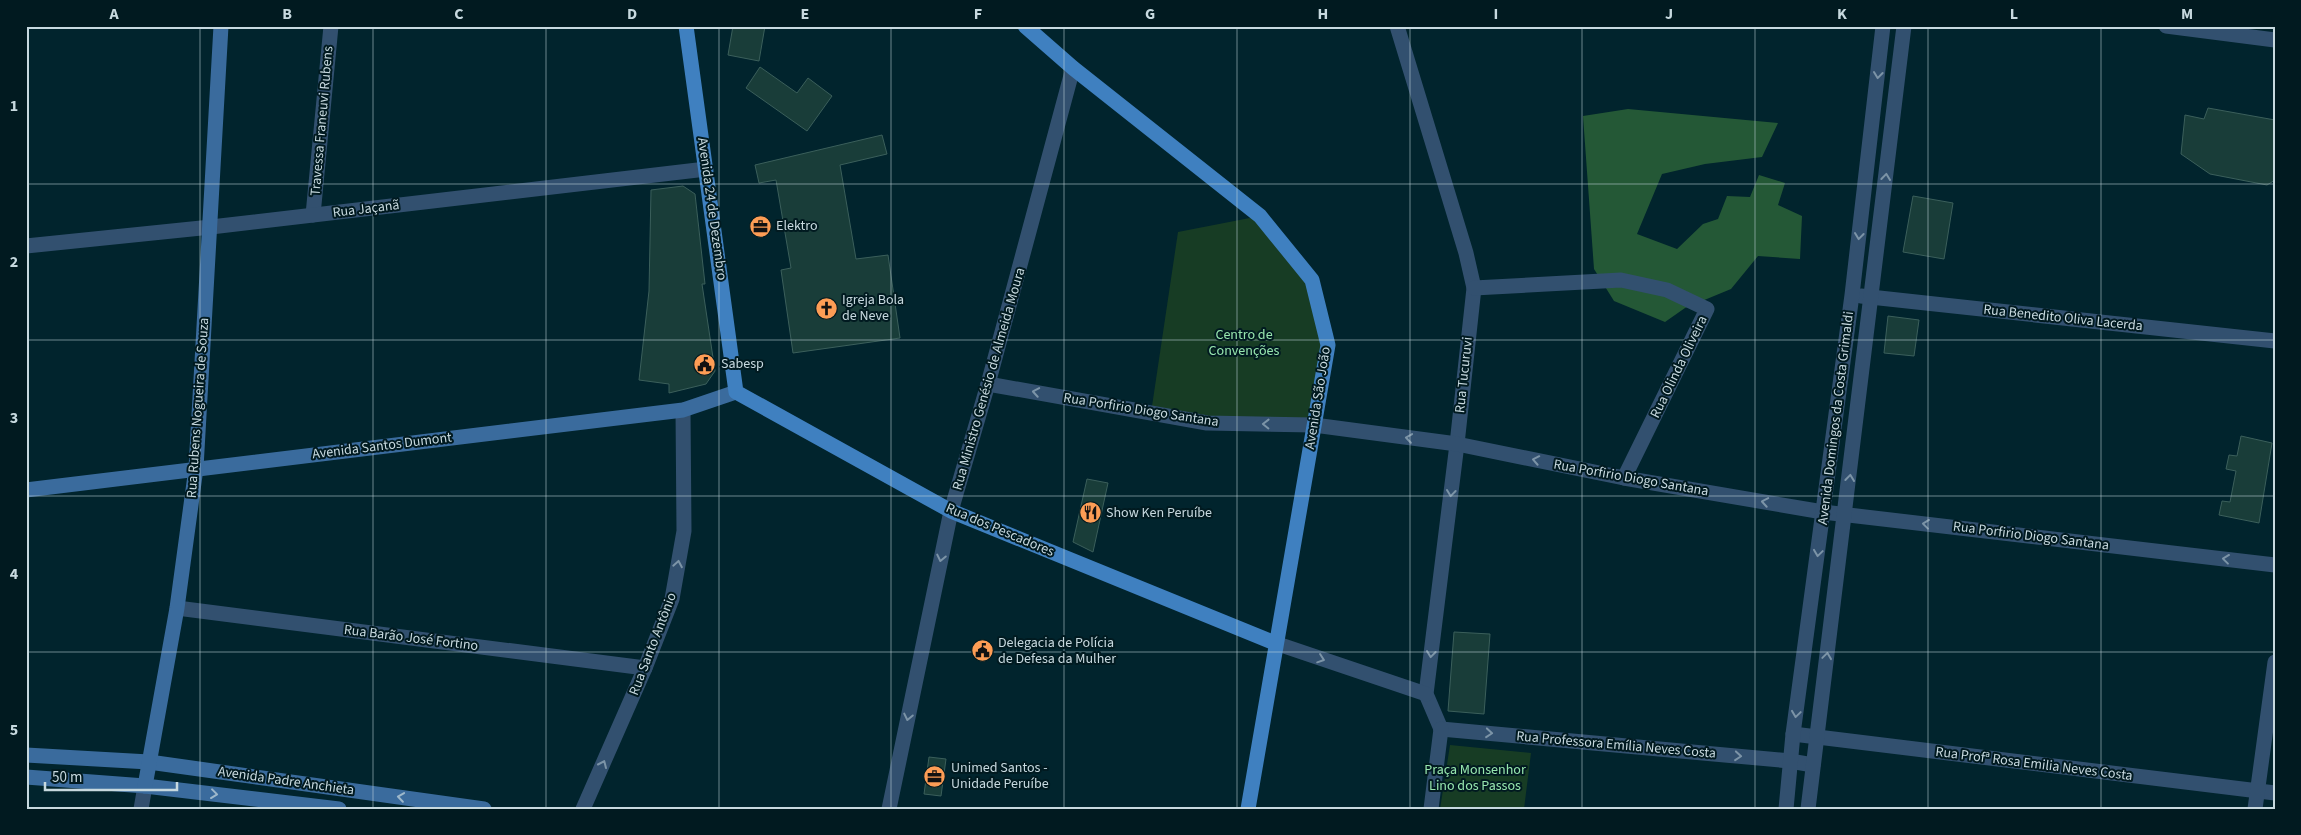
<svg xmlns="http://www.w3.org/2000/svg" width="2301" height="835" font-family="'Source Sans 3',sans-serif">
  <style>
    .green { fill: #173c24 }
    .forest { fill: #245836 }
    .building { fill: #193d39; stroke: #3b5f5b }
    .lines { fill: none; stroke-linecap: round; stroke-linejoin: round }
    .street { stroke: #32506f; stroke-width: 15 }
    .secondary { stroke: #3a6b9d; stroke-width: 15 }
    .primary { stroke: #3f80c0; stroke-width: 15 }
    .oneway { stroke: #7c94a7 }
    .oneway2 { stroke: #9db8cb }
    .grid { fill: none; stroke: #c7d9df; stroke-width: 1; stroke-opacity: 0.55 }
    .labels { text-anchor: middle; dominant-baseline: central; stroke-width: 4; stroke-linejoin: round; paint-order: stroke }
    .street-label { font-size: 14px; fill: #c7d9df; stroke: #011a20 }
    .poi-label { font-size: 14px; fill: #c7d9df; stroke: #011a20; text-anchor: start }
    .park-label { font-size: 14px; fill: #97e6ae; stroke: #011a20 }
    .neatline { fill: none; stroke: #c7d9df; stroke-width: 2 }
    .grid-label { font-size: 16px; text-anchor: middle; font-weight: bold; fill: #c7d9df }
  </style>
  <rect width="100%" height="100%" fill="#01242d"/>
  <g class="green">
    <path d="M1260,216l52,64 16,65 -14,80 -163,-12 27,-181z"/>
    <path d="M1450,745l81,8 -7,56h-84z"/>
  </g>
  <path class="forest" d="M1628,109l150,14 -16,34 -57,7 -43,10 -25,60 40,15 26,-25 15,-5 9,-23 23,1 9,-22 26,8 -7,22 24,11 -2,43 -42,-3 -27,33 -46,19 -20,14 -51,-21 -20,-32 -11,-153z"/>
  <g class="building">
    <path d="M733,26h32l-6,35 -31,-6z"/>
    <path d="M760,67l37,26 11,-15 24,18 -25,35 -61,-43z"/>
    <path d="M2208,108l67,12v60l-8,5 -57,-11 -29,-20 4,-39 19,4z"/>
    <path d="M882,135l5,19 -47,11 16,94 32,-4 12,83 -107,15 -12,-83 10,-2 -15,-88 -17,3 -4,-18z"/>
    <path d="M683,186l12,8 10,90h-3l13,87 -9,13 -37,9v-9l-30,-4 10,-89 2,-101z"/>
    <path d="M1913,196l40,7 -9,56 -41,-7z"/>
    <path d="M1888,316l31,4 -5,36 -30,-3z"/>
    <path d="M2241,436l31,7 -13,80 -40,-8 3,-14 8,1 6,-31 -10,-2 3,-14 8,1z"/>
    <path d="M1087,479l21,4 -15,69 -20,-10z"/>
    <path d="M1454,632l36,2 -6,80 -36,-3z"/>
    <path d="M929,757l17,2 -5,37 -17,-2z"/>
  </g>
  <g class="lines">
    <g class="street">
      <path d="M1397,26l69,227 8,35 -17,156 -31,250 15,35"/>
      <path d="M2166,26l109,14"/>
      <path d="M313,215l18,-189"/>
      <path d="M26,246l185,-19 495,-58"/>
      <path d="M1474,288l147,-8 46,10 40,19 -83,169"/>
      <path d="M1861,296l414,45"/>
      <path d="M988,384l219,39 107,2 143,19 167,34 199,34 452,53"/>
      <path d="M177,608l468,60"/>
      <path d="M1275,643l151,51"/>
      <path d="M1441,729l349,32 23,4"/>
      <path d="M1793,734l482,59"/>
      <path d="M141,809l4,-23"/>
      <path d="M583,809l62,-141 27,-69 12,-68 -1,-121"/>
      <path d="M889,809l62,-298 37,-127 85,-316"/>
      <path d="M1431,809l10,-80"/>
      <path d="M1786,809l7,-75 59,-439 31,-269"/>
      <path d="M1808,809l96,-783"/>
      <path d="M2255,809l20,-147"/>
    </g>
    <g class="secondary">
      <path d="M26,490l657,-80 53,-18"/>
      <path d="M26,755l123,7 335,47"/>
      <path d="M26,777l119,9 194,23"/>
      <path d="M145,786l32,-178 19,-140 25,-442"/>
    </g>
    <g class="primary">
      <path d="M686,26l50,366 215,119 324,132"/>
      <path d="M1025,26l48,42 187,148 52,64 16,65 -80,464"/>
    </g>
  </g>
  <defs><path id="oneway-chevron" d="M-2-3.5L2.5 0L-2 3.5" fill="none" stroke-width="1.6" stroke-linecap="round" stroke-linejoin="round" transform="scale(1.25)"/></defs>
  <g class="oneway">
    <use href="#oneway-chevron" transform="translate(1878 75) rotate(97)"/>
    <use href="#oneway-chevron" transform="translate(1886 177) rotate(-83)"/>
    <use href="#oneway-chevron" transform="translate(1859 236) rotate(97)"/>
    <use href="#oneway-chevron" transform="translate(1036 392) rotate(-170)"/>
    <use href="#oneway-chevron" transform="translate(1266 424) rotate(-179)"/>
    <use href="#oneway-chevron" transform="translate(1409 438) rotate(-172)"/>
    <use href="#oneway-chevron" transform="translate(1536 460) rotate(-169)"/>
    <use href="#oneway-chevron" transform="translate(1850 478) rotate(-83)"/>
    <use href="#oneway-chevron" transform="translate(1451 493) rotate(97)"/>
    <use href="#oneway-chevron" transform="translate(1765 502) rotate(-170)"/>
    <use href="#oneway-chevron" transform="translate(1926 524) rotate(-173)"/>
    <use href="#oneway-chevron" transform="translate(1818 553) rotate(98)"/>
    <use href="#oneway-chevron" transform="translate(941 558) rotate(102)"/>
    <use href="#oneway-chevron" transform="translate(2226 559) rotate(-173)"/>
    <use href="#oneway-chevron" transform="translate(678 564) rotate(-80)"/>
    <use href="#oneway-chevron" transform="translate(1431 654) rotate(97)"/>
    <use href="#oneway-chevron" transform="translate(1827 656) rotate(-82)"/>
    <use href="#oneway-chevron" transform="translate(1321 659) rotate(19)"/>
    <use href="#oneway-chevron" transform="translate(1796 714) rotate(98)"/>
    <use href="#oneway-chevron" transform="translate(908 717) rotate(102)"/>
    <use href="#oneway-chevron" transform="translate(1489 733) rotate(5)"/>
    <use href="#oneway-chevron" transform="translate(1738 756) rotate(5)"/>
    <use href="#oneway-chevron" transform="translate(603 764) rotate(-66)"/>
  </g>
  <g class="oneway2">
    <use href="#oneway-chevron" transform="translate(214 794) rotate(7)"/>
    <use href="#oneway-chevron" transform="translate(401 797) rotate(-172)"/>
  </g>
  <path class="grid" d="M200,26v783M373,26v783M546,26v783M719,26v783M891,26v783M1064,26v783M1237,26v783M1410,26v783M1582,26v783M1755,26v783M1928,26v783M2101,26v783M26,184h2249M26,340h2249M26,496h2249M26,652h2249"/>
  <defs>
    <symbol id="office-disc" viewBox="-11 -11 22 22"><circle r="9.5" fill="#fd9d55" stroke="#011a20"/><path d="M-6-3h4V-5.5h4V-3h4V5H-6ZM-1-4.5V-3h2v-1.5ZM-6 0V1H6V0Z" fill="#111"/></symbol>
    <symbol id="church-disc" viewBox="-11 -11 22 22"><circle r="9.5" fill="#fd9d55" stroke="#011a20"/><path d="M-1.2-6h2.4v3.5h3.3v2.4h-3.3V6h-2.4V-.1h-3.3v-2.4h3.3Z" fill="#111"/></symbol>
    <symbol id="civic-disc" viewBox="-11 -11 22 22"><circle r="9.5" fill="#fd9d55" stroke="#011a20"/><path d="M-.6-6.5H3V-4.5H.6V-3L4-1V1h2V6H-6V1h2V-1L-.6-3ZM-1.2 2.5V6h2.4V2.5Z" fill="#111"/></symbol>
    <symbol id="restaurant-disc" viewBox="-11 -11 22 22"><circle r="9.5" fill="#fd9d55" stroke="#011a20"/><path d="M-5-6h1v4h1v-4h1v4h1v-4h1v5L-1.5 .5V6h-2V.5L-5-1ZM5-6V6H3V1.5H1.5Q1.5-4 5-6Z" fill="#111"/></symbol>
  </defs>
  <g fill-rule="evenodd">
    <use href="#office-disc" x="748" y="214" width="25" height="25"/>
    <use href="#church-disc" x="814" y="296" width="25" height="25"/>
    <use href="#civic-disc" x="692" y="352" width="25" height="25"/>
    <use href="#restaurant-disc" x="1078" y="500" width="25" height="25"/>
    <use href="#civic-disc" x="970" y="638" width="25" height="25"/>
    <use href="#office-disc" x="922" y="764" width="25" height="25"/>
  </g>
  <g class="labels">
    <g class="street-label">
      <text transform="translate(322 121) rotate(-85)">Travessa Franeuvi Rubens</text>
      <text transform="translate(366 209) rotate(-7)">Rua Jaçanã</text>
      <text transform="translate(712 209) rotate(82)">Avenida 24 de Dezembro</text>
      <text transform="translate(2063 318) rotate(6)">Rua Benedito Oliva Lacerda</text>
      <text transform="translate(1679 367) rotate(-64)">Rua Olinda Oliveira</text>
      <text transform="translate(1464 375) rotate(-84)">Rua Tucuruvi</text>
      <text transform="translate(989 379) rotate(-74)">Rua Ministro Genésio de Almeida Moura</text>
      <text transform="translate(1318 398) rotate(-81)">Avenida São João</text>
      <text transform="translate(198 408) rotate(-86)">Rua Rubens Nogueira de Souza</text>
      <text transform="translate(1141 410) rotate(9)">Rua Porfirio Diogo Santana</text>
      <text transform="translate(1836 418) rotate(-83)">Avenida Domingos da Costa Grimaldi</text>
      <text transform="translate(382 446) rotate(-7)">Avenida Santos Dumont</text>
      <text transform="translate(1631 478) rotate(10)">Rua Porfirio Diogo Santana</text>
      <text transform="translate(1000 530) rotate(23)">Rua dos Pescadores</text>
      <text transform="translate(2031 536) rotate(7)">Rua Porfirio Diogo Santana</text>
      <text transform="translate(411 638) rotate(7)">Rua Barão José Fortino</text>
      <text transform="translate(653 644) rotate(-69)">Rua Santo Antônio</text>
      <text transform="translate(1616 745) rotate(5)">Rua Professora Emília Neves Costa</text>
      <text transform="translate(2034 764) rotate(7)">Rua Profª Rosa Emilia Neves Costa</text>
      <text transform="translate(286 781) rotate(8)">Avenida Padre Anchieta</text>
    </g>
    <g class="poi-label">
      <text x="776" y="226">Elektro</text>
      <text x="842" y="300">Igreja Bola<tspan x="842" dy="16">de Neve</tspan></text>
      <text x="721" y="364">Sabesp</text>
      <text x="1106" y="513">Show Ken Peruíbe</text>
      <text x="998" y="643">Delegacia de Polícia<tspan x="998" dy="16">de Defesa da Mulher</tspan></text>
      <text x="951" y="768">Unimed Santos -<tspan x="951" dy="16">Unidade Peruíbe</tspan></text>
    </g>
    <g class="park-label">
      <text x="1244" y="335">Centro de<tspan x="1244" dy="16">Convenções</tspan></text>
      <text x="1475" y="770">Praça Monsenhor<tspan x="1475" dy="16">Lino dos Passos</tspan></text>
    </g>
  </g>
  <rect width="2301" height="835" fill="none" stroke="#011a20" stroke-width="55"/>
  <path d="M45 782v8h132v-8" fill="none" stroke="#c7d9df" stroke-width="2.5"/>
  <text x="52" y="782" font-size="15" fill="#c7d9df" stroke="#011a20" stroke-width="4" paint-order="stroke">50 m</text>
  <rect x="28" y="28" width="2246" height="780" class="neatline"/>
  <g class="grid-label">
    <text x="114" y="19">A</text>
    <text x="287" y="19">B</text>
    <text x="459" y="19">C</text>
    <text x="632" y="19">D</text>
    <text x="805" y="19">E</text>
    <text x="978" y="19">F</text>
    <text x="1150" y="19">G</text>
    <text x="1323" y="19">H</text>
    <text x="1496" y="19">I</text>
    <text x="1669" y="19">J</text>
    <text x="1842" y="19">K</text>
    <text x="2014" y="19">L</text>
    <text x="2187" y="19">M</text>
    <text x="14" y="111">1</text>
    <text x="14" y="267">2</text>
    <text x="14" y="423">3</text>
    <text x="14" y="579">4</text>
    <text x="14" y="735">5</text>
  </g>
</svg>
